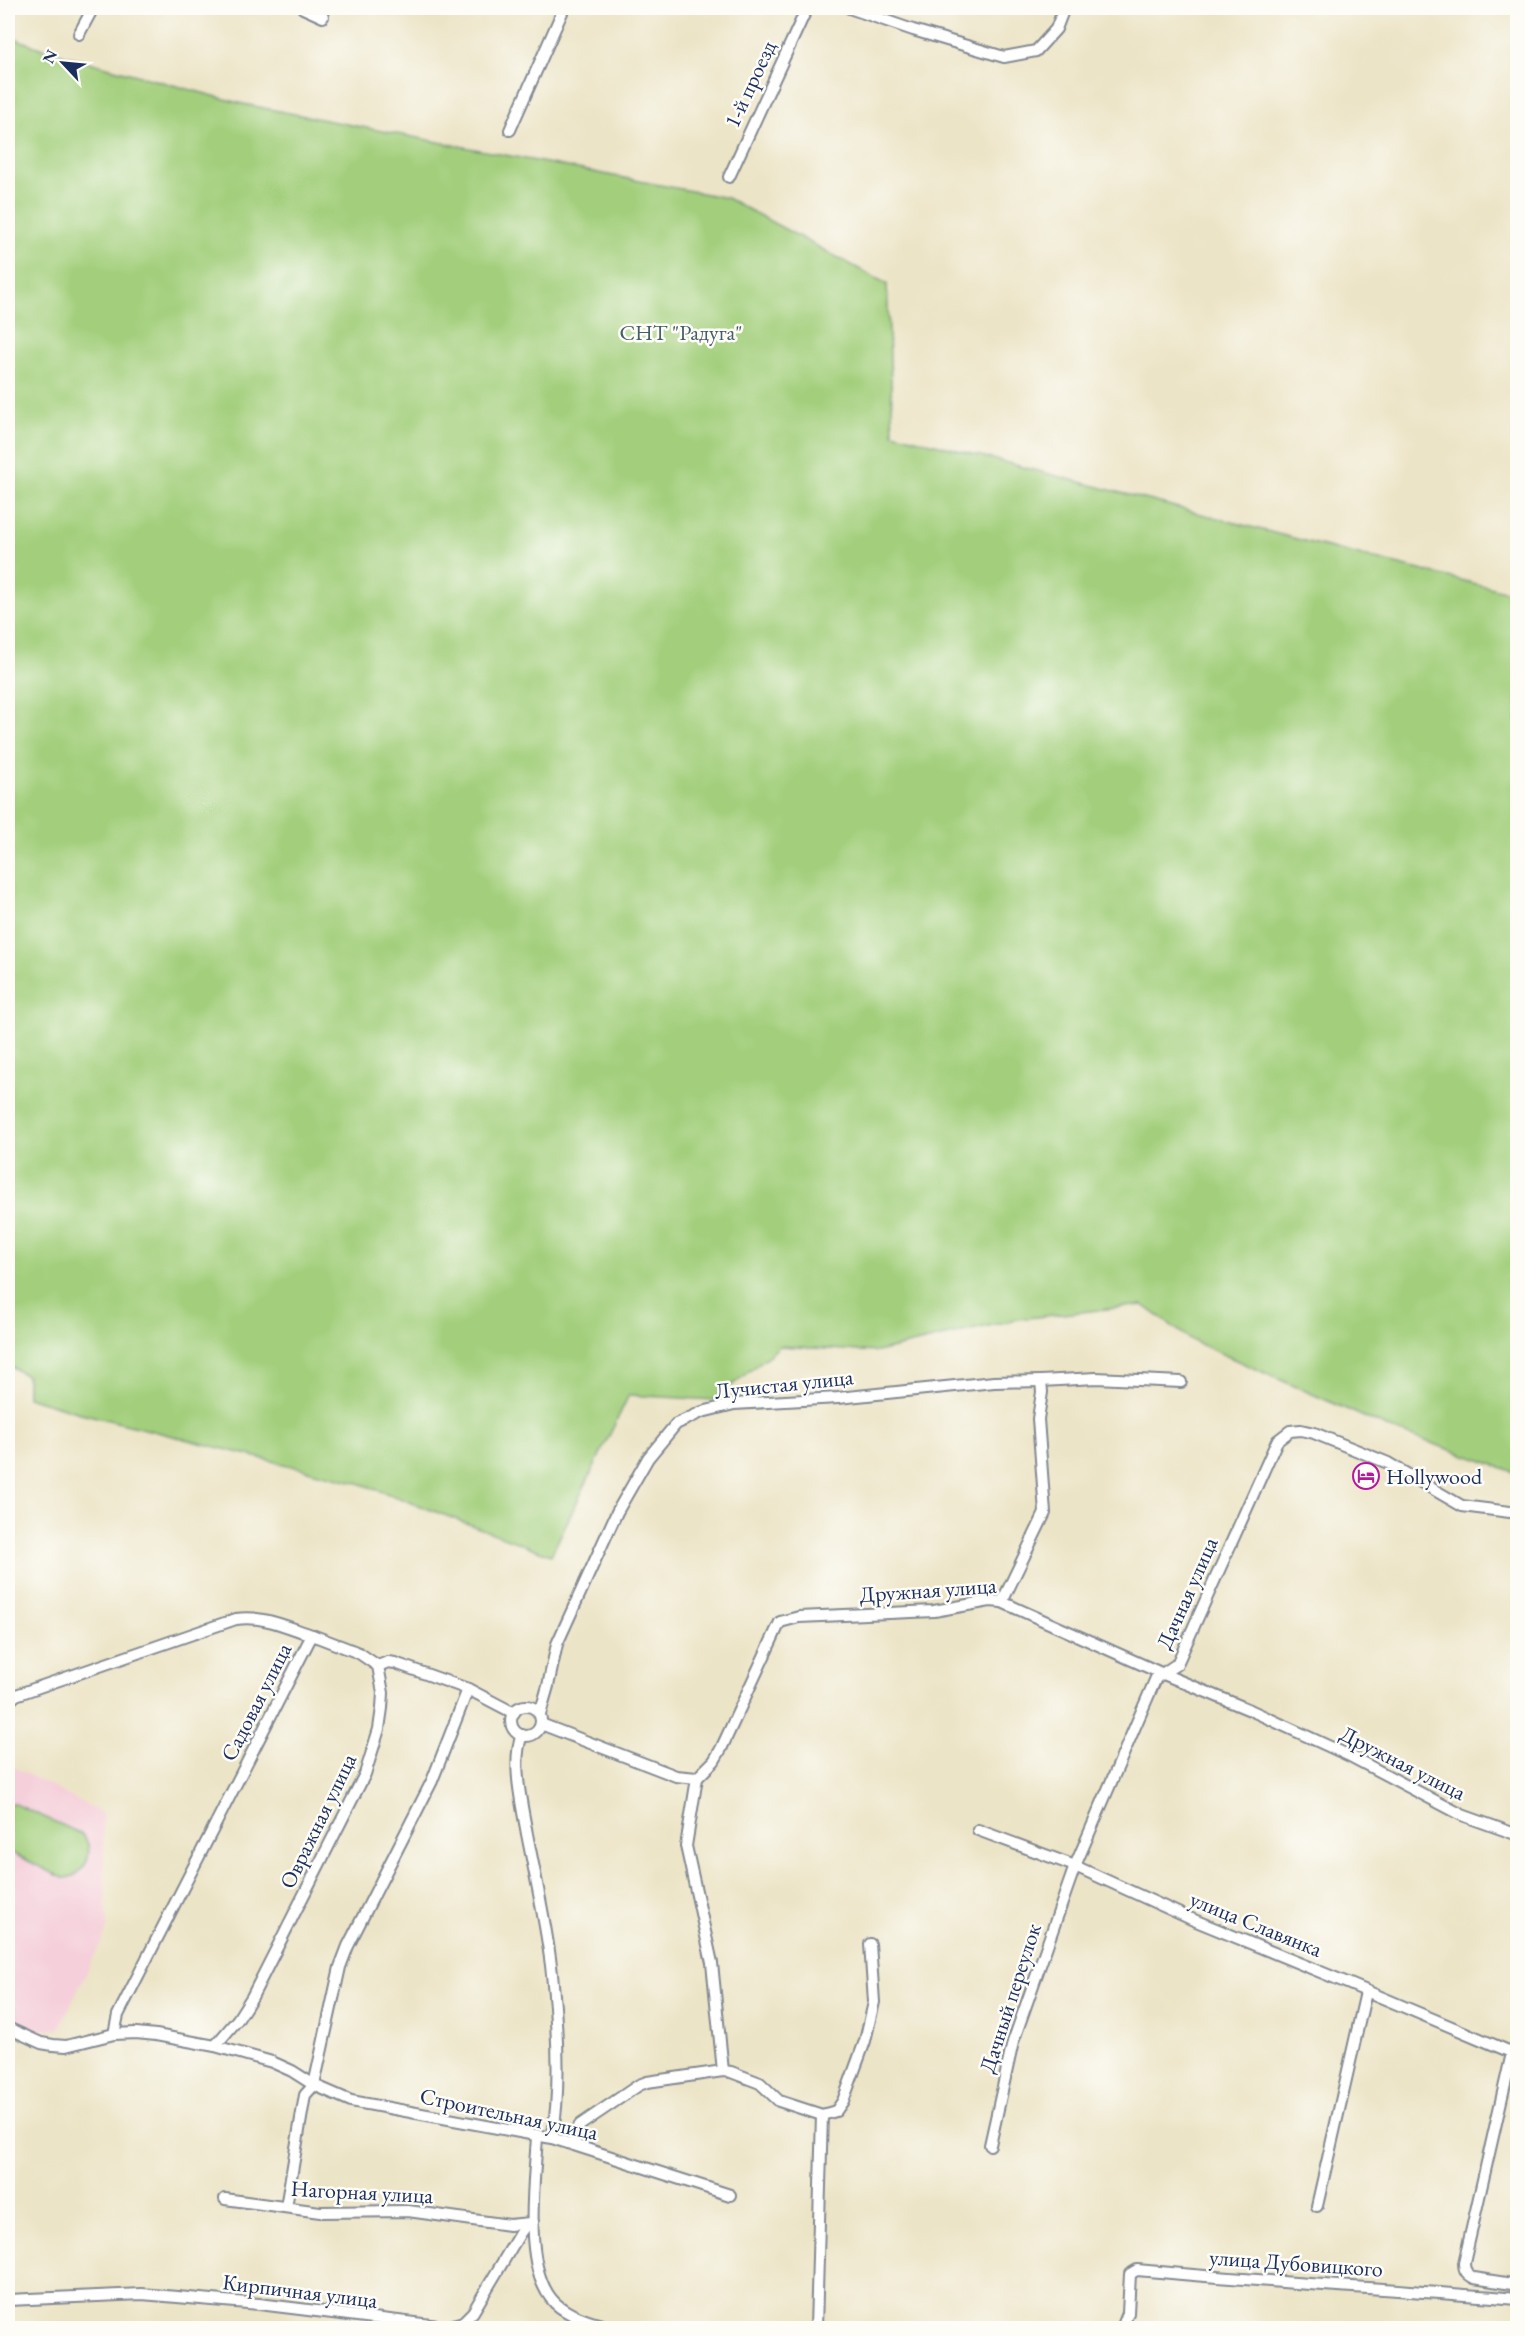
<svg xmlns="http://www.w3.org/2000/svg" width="1525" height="2336" font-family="'EB Garamond',serif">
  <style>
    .built { fill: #f5cfda }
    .green { fill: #a3cf7c; stroke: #5f7f6d; stroke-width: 1.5 }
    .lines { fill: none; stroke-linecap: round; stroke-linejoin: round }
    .minor-casing { stroke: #848a92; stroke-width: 14 }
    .minor { stroke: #fff; stroke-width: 10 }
    .labels { text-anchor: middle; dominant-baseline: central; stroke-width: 5; stroke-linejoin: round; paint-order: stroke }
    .street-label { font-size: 22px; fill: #1b2f5e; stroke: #fdfcf7 }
    .park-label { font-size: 22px; fill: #445f67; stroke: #fdfcf7 }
    .poi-label { font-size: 22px; fill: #1b2f5e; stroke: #fdfcf7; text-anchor: start }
  </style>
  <rect width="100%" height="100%" fill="#fdfcf7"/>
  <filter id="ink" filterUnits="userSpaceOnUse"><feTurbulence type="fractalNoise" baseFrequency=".0167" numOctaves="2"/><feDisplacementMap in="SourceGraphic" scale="12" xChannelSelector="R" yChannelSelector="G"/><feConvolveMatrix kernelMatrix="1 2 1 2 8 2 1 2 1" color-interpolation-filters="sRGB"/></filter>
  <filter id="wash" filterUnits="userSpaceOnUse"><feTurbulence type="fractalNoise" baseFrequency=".008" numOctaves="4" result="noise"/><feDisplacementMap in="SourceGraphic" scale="24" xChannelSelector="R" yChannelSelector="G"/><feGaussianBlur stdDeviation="1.35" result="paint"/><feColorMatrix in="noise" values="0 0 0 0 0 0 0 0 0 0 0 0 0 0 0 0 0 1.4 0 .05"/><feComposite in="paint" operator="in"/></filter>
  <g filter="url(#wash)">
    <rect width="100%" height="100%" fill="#ece4c6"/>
    <path class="built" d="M8,1764l94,49 5,117 -48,99 -25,2 -26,-13z"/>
    <g class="green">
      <path d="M8,36l40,15 195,53 484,94 160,86 6,149 434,114 190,47v879l-126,-44 -198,-88 -50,-36 -125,14 -141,33 -97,-6 -66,54 -85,-5 -78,160 -192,-72 -282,-71 -50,-15v-21l-19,-11z"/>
      <path d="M13,1803l69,31c15,16 3,44 -19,44l-55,-27v-46z"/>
    </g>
  </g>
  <g filter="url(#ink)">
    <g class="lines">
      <defs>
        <g id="minor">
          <path d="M303,8l20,9"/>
          <path d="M849,8l64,22 91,27 32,-6 20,-22 8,-21"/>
          <path d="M79,34l14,-26"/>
          <path d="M510,130l54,-122"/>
          <path d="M729,177l78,-169"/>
          <path d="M1002,1602l43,-89 -7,-94 4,-27 -1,-11 55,-3 85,4"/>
          <path d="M378,1666l10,-4 7,1 73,26 46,24"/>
          <path d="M8,1702l8,-7 220,-76c27,-4 51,8 76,16l-194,380 -4,19"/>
          <circle cx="526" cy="1721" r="15"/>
          <path d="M540,1714l8,-28 9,-42 60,-132 31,-54 28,-34 26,-12 32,-8 104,-6 156,-16 47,-1"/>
          <path d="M541,1724l135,52 21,2 17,-17 7,-12 59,-127 19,-5 135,-6 56,-10 12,1 159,71 89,37 102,47 110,58 56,20"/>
          <path d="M522,1735c-11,27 0,70 5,99 9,46 20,93 25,140 5,48 9,117 0,164"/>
          <path d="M697,1778l-11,68 26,117 11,108"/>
          <path d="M978,1830l97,36 114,52 156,64 173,73"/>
          <path d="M8,2028l33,15 12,2 13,1 48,-12 22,-1 20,2 59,11 57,16 20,9 22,14 37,16 201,37 178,57"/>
          <path d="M215,2046l23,-27 14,-22 113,-223 14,-45 3,-21 1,-15 -5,-27 -19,-13 -47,-18"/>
          <path d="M1512,2053l-48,210c0,8 3,11 10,15l44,7"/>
          <path d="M537,2136c-2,44 -16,133 18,167 14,13 40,21 59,25"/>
          <path d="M575,2145l-1,-9 6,-11 59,-40 8,-3 76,-11 8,1 29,11 19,18 43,14"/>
          <path d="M990,2145l23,-103 62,-176 81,-188 21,-14 100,-223 13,-10 11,-1 13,3 74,30 74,43 56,7"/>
          <path d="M225,2199l95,13 88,-1 101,14 21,-2"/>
          <path d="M1317,2206l49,-214"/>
          <path d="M286,2207l19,-112 9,-10 26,-118 8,-21 84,-165 36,-92"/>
          <path d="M8,2300l134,-6 117,10 188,23 16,-5 10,-10 47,-79 5,-7 8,-4"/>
          <path d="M816,2328l6,-213 14,-4 7,-10 22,-60 9,-39 -4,-58"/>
          <path d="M1122,2328l6,-15 2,-39 7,-4c127,12 254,19 381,29"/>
        </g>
      </defs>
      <use href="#minor" class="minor-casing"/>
      <use href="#minor" class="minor"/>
    </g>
  </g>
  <defs>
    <symbol id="hotel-ring" viewBox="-11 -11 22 22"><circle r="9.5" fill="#fdfcf7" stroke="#b5179e" stroke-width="1.5"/><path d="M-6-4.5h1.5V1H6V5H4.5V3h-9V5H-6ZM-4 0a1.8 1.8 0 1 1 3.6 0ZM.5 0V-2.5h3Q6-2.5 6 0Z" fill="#b5179e"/></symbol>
  </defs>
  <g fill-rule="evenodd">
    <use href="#hotel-ring" x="1351" y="1461" width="30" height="30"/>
  </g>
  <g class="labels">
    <g class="street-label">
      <text transform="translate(750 84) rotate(-65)">1-й проезд</text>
      <text transform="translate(784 1384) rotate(-6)">Лучистая улица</text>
      <text transform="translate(928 1590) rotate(-4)">Дружная улица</text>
      <text transform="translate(1187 1593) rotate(-66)">Дачная улица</text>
      <text transform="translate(256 1702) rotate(-63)">Садовая улица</text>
      <text transform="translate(1403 1763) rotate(27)">Дружная улица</text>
      <text transform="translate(318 1821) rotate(-64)">Овражная улица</text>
      <text transform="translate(1256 1924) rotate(22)">улица Славянка</text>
      <text transform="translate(1010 1998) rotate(-72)">Дачный переулок</text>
      <text transform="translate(509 2114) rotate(12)">Строительная улица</text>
      <text transform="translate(362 2192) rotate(3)">Нагорная улица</text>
      <text transform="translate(1296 2263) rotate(4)">улица Дубовицкого</text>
      <text transform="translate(300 2291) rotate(7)">Кирпичная улица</text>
    </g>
    <g class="park-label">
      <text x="681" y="332">СНТ "Радуга"</text>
    </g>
    <g class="poi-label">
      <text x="1386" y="1476">Hollywood</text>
    </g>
  </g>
  <rect width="1525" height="2336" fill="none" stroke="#fdfcf7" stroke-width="30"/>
  <g transform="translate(63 63) rotate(296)" stroke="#fdfcf7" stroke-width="4.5" paint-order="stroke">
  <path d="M0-4.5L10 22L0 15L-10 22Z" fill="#1b2f5e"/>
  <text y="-9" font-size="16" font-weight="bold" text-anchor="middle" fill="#1b2f5e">N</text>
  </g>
</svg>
